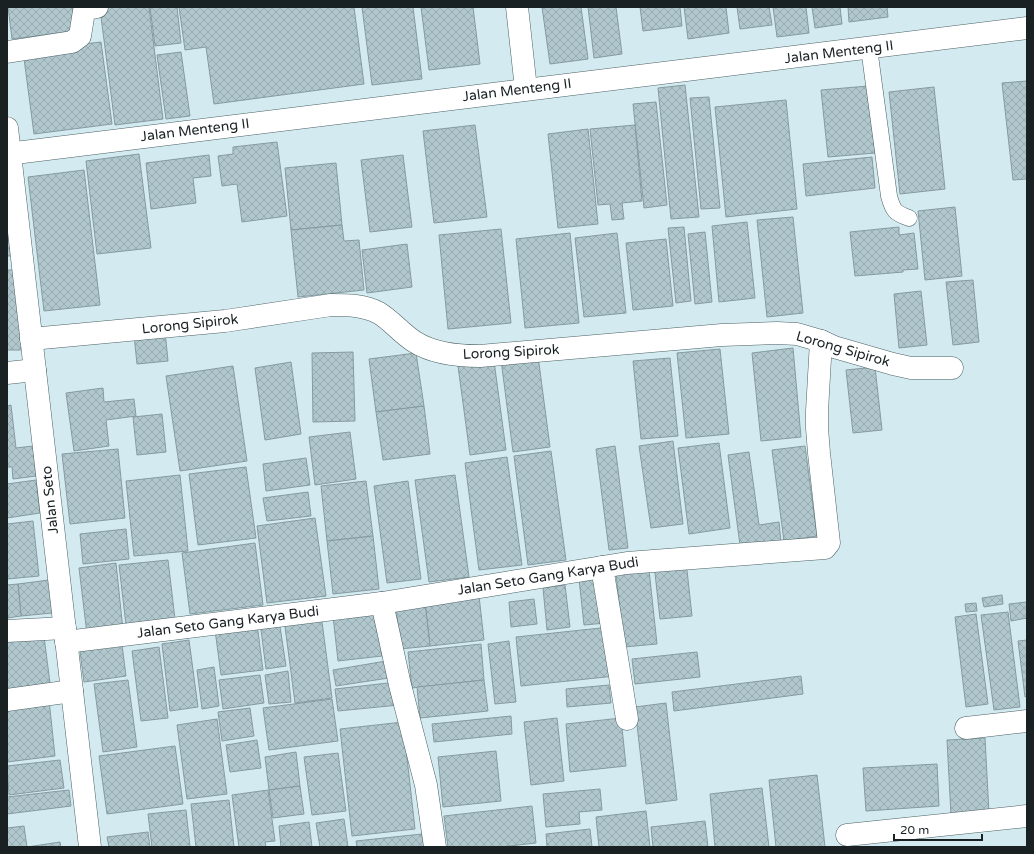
<svg xmlns="http://www.w3.org/2000/svg" width="1034" height="854" font-family="'Varela Round',sans-serif">
  <style>
    .building { fill: url(#building-cross-hatch); stroke: #859ba1 }
    .lines { fill: none; stroke-linecap: round; stroke-linejoin: round }
    .service-casing { stroke: #4c6166; stroke-width: 17 }
    .minor-casing { stroke: #4c6166; stroke-width: 23 }
    .tertiary-casing { stroke: #4c6166; stroke-width: 23 }
    .service { stroke: #fff; stroke-width: 16 }
    .minor { stroke: #fff; stroke-width: 22 }
    .tertiary { stroke: #fff; stroke-width: 22 }
    .labels { text-anchor: middle; dominant-baseline: central; stroke-width: 4; stroke-linejoin: round; paint-order: stroke }
    .street-label { font-size: 14px; fill: #192123; stroke: #fff }
  </style>
  <defs>
    <pattern id="building-cross-hatch" width="8" height="8" patternUnits="userSpaceOnUse"><rect width="8" height="8" fill="#b0c7cd"/><path d="M0 0l8 8M0 8l8-8" fill="none" stroke="#97abb0"/></pattern>
  </defs>
  <rect width="100%" height="100%" fill="#d3ebf0"/>
  <g class="building">
    <path d="M8,7h64l3,24 -63,8z"/>
    <path d="M113,7h36l14,112 -48,6 -15,-116z"/>
    <path d="M150,7h27l4,36 -26,3z"/>
    <path d="M179,7h175l10,77 -150,20 -8,-57 -21,3z"/>
    <path d="M362,7h51l9,72 -50,6z"/>
    <path d="M421,7h52l7,57 -51,6z"/>
    <path d="M542,7h39l7,52 -38,5z"/>
    <path d="M588,7h28l6,47 -28,4z"/>
    <path d="M640,7h40l2,19 -39,5z"/>
    <path d="M684,7h42l3,26 -41,6z"/>
    <path d="M737,7h32l3,18 -32,4z"/>
    <path d="M773,7h33l3,26 -32,4z"/>
    <path d="M812,7h28l2,17 -27,4z"/>
    <path d="M848,7h39l1,10 -39,5z"/>
    <path d="M101,42l11,82 -78,10 -11,-83z"/>
    <path d="M181,52l9,64 -24,3 -9,-64z"/>
    <path d="M1027,81v98l-14,1 -11,-97z"/>
    <path d="M685,85l14,132 -28,2 -13,-131z"/>
    <path d="M868,86l7,67 -47,4 -7,-67z"/>
    <path d="M934,87l11,102 -45,5 -11,-102z"/>
    <path d="M709,97l11,111 -19,1 -11,-111z"/>
    <path d="M786,100l11,109 -71,8 -11,-110z"/>
    <path d="M656,102l11,103 -23,3 -11,-104z"/>
    <path d="M475,125l12,92 -53,6 -11,-92z"/>
    <path d="M635,125l7,76 -20,2 2,16 -12,1 -2,-16 -12,1 -8,-76z"/>
    <path d="M588,129l10,95 -40,4 -10,-94z"/>
    <path d="M277,142l10,74 -45,6 -5,-38 -15,2 -4,-30 15,-2v-7z"/>
    <path d="M139,154l12,94 -54,6 -11,-93z"/>
    <path d="M209,155l2,21 -18,2 3,25 -45,6 -5,-46z"/>
    <path d="M403,155l9,72 -42,5 -9,-72z"/>
    <path d="M872,157l3,31 -69,8 -3,-32z"/>
    <path d="M336,163l6,62 -51,5 -6,-62z"/>
    <path d="M84,170l16,135 -56,6 -16,-134z"/>
    <path d="M955,207l7,69 -37,4 -7,-69z"/>
    <path d="M793,217l10,96 -36,4 -10,-97z"/>
    <path d="M747,222l8,76 -36,4 -7,-76z"/>
    <path d="M342,225l2,16 15,-1 5,50 -66,7 -7,-67z"/>
    <path d="M7,226l4,30h-4z"/>
    <path d="M684,227l7,74 -15,2 -8,-75z"/>
    <path d="M899,227v8l15,-2 4,36 -15,1v2l-48,4 -5,-44z"/>
    <path d="M501,229l10,94 -63,6 -9,-94z"/>
    <path d="M705,232l7,70 -17,2 -7,-70z"/>
    <path d="M570,233l9,90 -54,5 -9,-89z"/>
    <path d="M617,233l9,80 -42,4 -9,-79z"/>
    <path d="M666,239l7,67 -40,4 -7,-67z"/>
    <path d="M407,244l5,43 -45,6 -5,-43z"/>
    <path d="M7,270h11l4,80h-15z"/>
    <path d="M973,280l6,62 -26,3 -7,-63z"/>
    <path d="M921,291l6,54 -28,3 -5,-54z"/>
    <path d="M165,331l3,30 -31,3 -3,-29z"/>
    <path d="M793,348l8,89 -40,4 -9,-88z"/>
    <path d="M720,349l9,85 -43,4 -9,-85z"/>
    <path d="M353,352l2,69 -42,1 -1,-69z"/>
    <path d="M416,353l8,53 -48,6 -7,-53z"/>
    <path d="M538,356l12,91 -37,5 -12,-92z"/>
    <path d="M670,358l8,78 -37,3 -8,-78z"/>
    <path d="M494,361l12,89 -36,5 -12,-89z"/>
    <path d="M291,362l10,72 -36,6 -10,-72z"/>
    <path d="M233,366l14,95 -67,10 -14,-95z"/>
    <path d="M875,367l7,63 -29,3 -7,-63z"/>
    <path d="M103,388l1,14 30,-3 2,17 -30,4 3,26 -35,5 -8,-58z"/>
    <path d="M11,405l5,43 17,-2 3,30 -23,3 -1,-12h-5v-61z"/>
    <path d="M424,406l6,48 -47,6 -7,-48z"/>
    <path d="M162,414l4,38 -29,3 -4,-38z"/>
    <path d="M350,432l6,47 -41,6 -6,-48z"/>
    <path d="M673,441l10,83 -32,4 -12,-82z"/>
    <path d="M719,443l11,85 -41,6 -11,-86z"/>
    <path d="M615,446l13,102 -19,2 -13,-101z"/>
    <path d="M805,446l12,90 -33,5 -12,-91z"/>
    <path d="M118,449l7,69 -55,6 -8,-70z"/>
    <path d="M551,451l15,109 -38,5 -14,-109z"/>
    <path d="M749,452l10,73 20,-3 2,20 -41,3 -12,-90z"/>
    <path d="M507,457l15,108 -43,5 -14,-107z"/>
    <path d="M306,458l4,27 -44,6 -3,-27z"/>
    <path d="M246,467l10,71 -58,7 -9,-71z"/>
    <path d="M180,475l8,76 -54,5 -8,-75z"/>
    <path d="M455,475l14,102 -40,5 -14,-102z"/>
    <path d="M36,480l4,33 -33,5v-34z"/>
    <path d="M366,481l7,55 -46,5 -6,-55z"/>
    <path d="M408,481l13,98 -34,4 -13,-97z"/>
    <path d="M308,492l3,24 -44,5 -4,-23z"/>
    <path d="M315,518l11,78 -59,7 -10,-77z"/>
    <path d="M33,521l6,55 -32,3v-55z"/>
    <path d="M126,529l3,30 -46,5 -3,-30z"/>
    <path d="M373,536l6,53 -46,5 -6,-53z"/>
    <path d="M255,543l8,62 -73,9 -8,-61z"/>
    <path d="M168,560l7,59 -49,6 -7,-60z"/>
    <path d="M686,561l6,55 -32,3 -6,-55z"/>
    <path d="M116,563l7,67 -36,4 -8,-66z"/>
    <path d="M649,570l8,74 -33,3 -8,-73z"/>
    <path d="M601,576l5,47 -22,2 -5,-46z"/>
    <path d="M49,580l3,33 -31,3 -3,-32z"/>
    <path d="M18,584l3,32 -14,2v-33z"/>
    <path d="M565,585l5,42 -23,3 -4,-42z"/>
    <path d="M1002,595l1,9 -19,3 -2,-9z"/>
    <path d="M479,596l5,44 -54,6 -5,-44z"/>
    <path d="M534,599l3,25 -26,3 -2,-25z"/>
    <path d="M425,602l5,44 -30,3 -4,-44z"/>
    <path d="M1027,602v16l-16,3 -2,-17z"/>
    <path d="M976,603l1,8 -11,1 -1,-8z"/>
    <path d="M377,611l5,45 -44,5 -5,-45z"/>
    <path d="M1008,612l12,95 -26,3 -13,-95z"/>
    <path d="M321,614l11,84 -37,5 -11,-84z"/>
    <path d="M976,614l12,90 -22,3 -11,-90z"/>
    <path d="M279,620l7,46 -20,3 -6,-47z"/>
    <path d="M257,624l6,46 -42,5 -6,-45z"/>
    <path d="M610,627l5,49 -94,10 -5,-49z"/>
    <path d="M43,629l7,54 -43,6v-55z"/>
    <path d="M189,640l9,67 -28,4 -8,-67z"/>
    <path d="M1027,640v56l-2,1 -7,-56z"/>
    <path d="M509,641l7,61 -21,2 -7,-60z"/>
    <path d="M481,644l3,36 -72,8 -4,-36z"/>
    <path d="M122,645l4,31 -42,6 -4,-31z"/>
    <path d="M159,647l9,71 -27,3 -9,-70z"/>
    <path d="M697,652l3,25 -65,7 -3,-25z"/>
    <path d="M386,661l3,17 -53,8 -3,-16z"/>
    <path d="M214,667l5,39 -17,3 -5,-39z"/>
    <path d="M288,671l3,31 -22,2 -4,-29z"/>
    <path d="M260,675l4,28 -41,6 -4,-29z"/>
    <path d="M801,676l2,18 -129,17 -2,-19z"/>
    <path d="M128,680l9,67 -34,5 -9,-68z"/>
    <path d="M484,680l4,31 -68,7 -3,-31z"/>
    <path d="M397,682l2,23 -61,6 -3,-22z"/>
    <path d="M609,685l2,18 -44,4 -1,-18z"/>
    <path d="M332,699l6,42 -69,9 -6,-42z"/>
    <path d="M49,700l6,56 -48,6v-57z"/>
    <path d="M666,703l11,97 -31,4 -11,-97z"/>
    <path d="M250,708l4,28 -32,5 -4,-29z"/>
    <path d="M511,716l1,18 -78,8 -2,-18z"/>
    <path d="M557,718l7,63 -33,4 -7,-63z"/>
    <path d="M621,718l5,48 -56,6 -4,-48z"/>
    <path d="M217,719l10,75 -40,5 -10,-74z"/>
    <path d="M403,722l12,107 -63,7 -12,-107z"/>
    <path d="M985,738l4,75 -38,2 -4,-75z"/>
    <path d="M257,740l4,28 -31,4 -4,-27z"/>
    <path d="M175,746l8,58 -76,10 -8,-58z"/>
    <path d="M496,751l5,50 -58,6 -5,-50z"/>
    <path d="M296,752l4,34 -31,4 -4,-33z"/>
    <path d="M338,753l8,58 -34,4 -8,-58z"/>
    <path d="M60,760l4,28 -55,7 -2,-29z"/>
    <path d="M937,764l2,42 -73,5 -3,-43z"/>
    <path d="M817,775l8,72h-49l-7,-67z"/>
    <path d="M300,786l4,28 -31,4 -4,-28z"/>
    <path d="M762,788l7,59h-54l-5,-53z"/>
    <path d="M600,789l2,21 -23,2 1,12 -34,3 -3,-33z"/>
    <path d="M69,790l2,16 -64,8v-17z"/>
    <path d="M268,790l7,51 -10,1 1,5h-27l-7,-52z"/>
    <path d="M229,800l5,47h-38l-5,-43z"/>
    <path d="M532,806l4,37 -35,4h-53l-4,-31z"/>
    <path d="M186,810l4,37h-38l-4,-33z"/>
    <path d="M646,811l4,36h-51l-3,-30z"/>
    <path d="M344,819l4,28h-28l-4,-24z"/>
    <path d="M705,821l3,26h-55l-2,-20z"/>
    <path d="M309,822l3,25h-31l-2,-21z"/>
    <path d="M24,826l3,21 33,-5 1,5h-54v-19z"/>
    <path d="M590,829l2,18h-45l-1,-13z"/>
    <path d="M148,832l2,15h-41l-2,-10z"/>
    <path d="M422,834l2,13h-67l-1,-6z"/>
  </g>
  <g class="lines">
    <defs>
      <path id="service" d="M869,48l20,148c4,15 6,17 20,22"/>
      <g id="minor">
        <path d="M517,7l9,82"/>
        <path d="M7,52l65,-10 8,-6 4,-25 3,-2 10,-2"/>
        <path d="M7,128l83,719"/>
        <path d="M31,339l194,-18 106,-16c17,0 33,0 48,8 13,8 23,21 36,29 19,12 43,14 65,14l242,-21 55,-2 20,1 24,7 13,6 59,17 18,4h41"/>
        <path d="M7,373l28,-3"/>
        <path d="M602,567l25,152"/>
        <path d="M382,603l18,82 26,100 9,62"/>
        <path d="M7,631l58,-3"/>
        <path d="M66,642l316,-39 245,-40 198,-15 4,-5 -10,-90 -2,-25v-17l4,-70"/>
        <path d="M7,700l65,-9"/>
        <path d="M966,728l61,-7"/>
        <path d="M847,835l180,-19"/>
      </g>
      <path id="tertiary" d="M7,154l1020,-126"/>
    </defs>
    <use href="#service" class="service-casing"/>
    <use href="#minor" class="minor-casing"/>
    <use href="#tertiary" class="tertiary-casing"/>
    <use href="#service" class="service"/>
    <use href="#minor" class="minor"/>
    <use href="#tertiary" class="tertiary"/>
  </g>
  <g class="labels">
    <g class="street-label">
      <text transform="translate(839 52) rotate(-7)">Jalan Menteng II</text>
      <text transform="translate(517 90) rotate(-7)">Jalan Menteng II</text>
      <text transform="translate(195 130) rotate(-7)">Jalan Menteng II</text>
      <text transform="translate(190 324) rotate(-6)">Lorong Sipirok</text>
      <text transform="translate(843 349) rotate(16)">Lorong Sipirok</text>
      <text transform="translate(511 352) rotate(-3)">Lorong Sipirok</text>
      <text transform="translate(50 500) rotate(-96)">Jalan Seto</text>
      <text transform="translate(548 576) rotate(-9)">Jalan Seto Gang Karya Budi</text>
      <text transform="translate(228 622) rotate(-7)">Jalan Seto Gang Karya Budi</text>
    </g>
  </g>
  <rect width="1034" height="854" fill="none" stroke="#192123" stroke-width="16"/>
  <path d="M894 834v6h88v-6" fill="none" stroke="#192123" stroke-width="2"/>
  <text x="900" y="834" font-size="12" fill="#192123" stroke="#ffffff" stroke-width="3" paint-order="stroke">20 m</text>
</svg>
